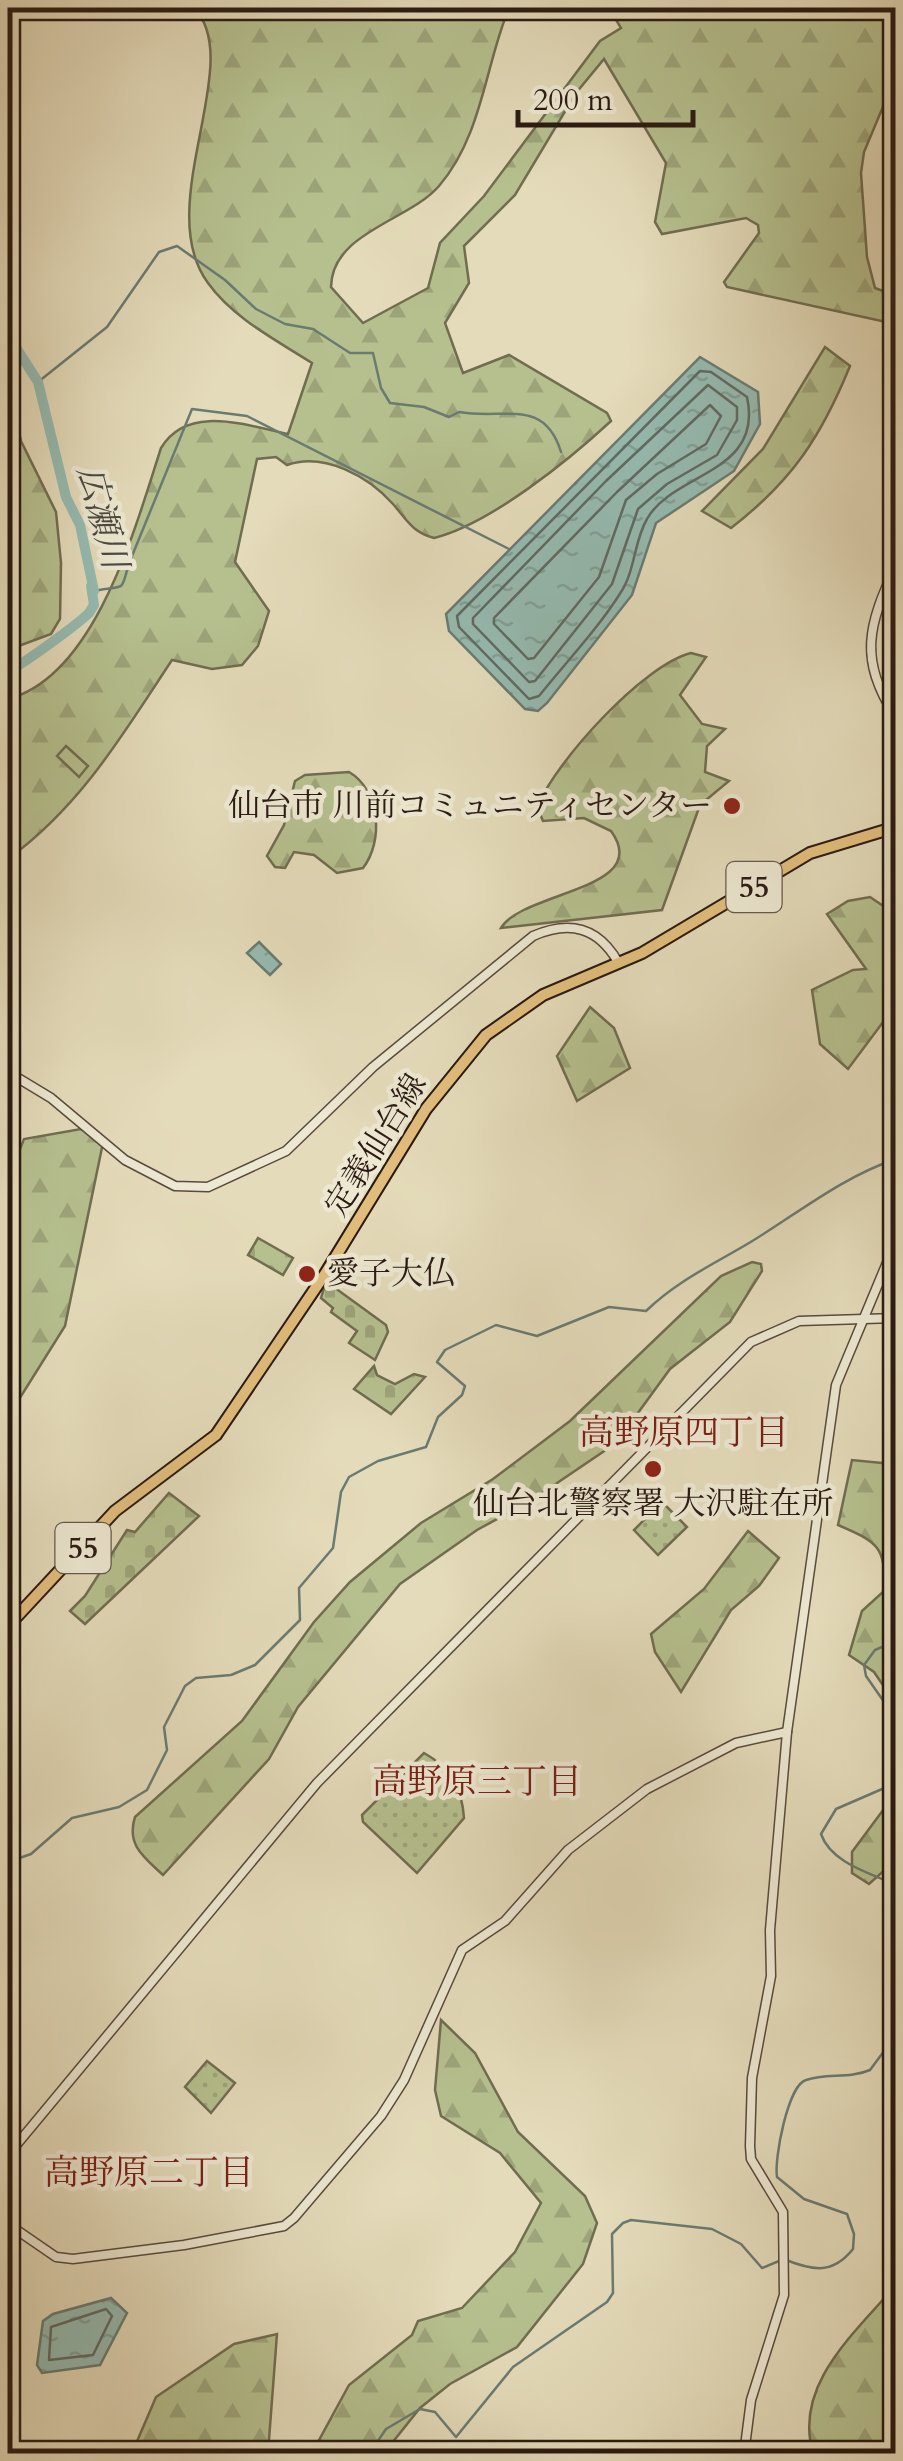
<svg xmlns="http://www.w3.org/2000/svg" width="903" height="2461" font-family="Cardo,'Noto Serif JP',serif">
  <style>
    .grass { fill: url(#grass-dots); stroke: #706d51; stroke-width: 2.5 }
    .forest { fill: url(#forest-firs); stroke: #706d51; stroke-width: 2.5 }
    .cemetery { fill: url(#cemetery-stones); stroke: #706d51; stroke-width: 2.5 }
    .garden { fill: #b6c08f; stroke: #706d51; stroke-width: 2.5 }
    .water { fill: url(#water-ripples); stroke: #6a7b72; stroke-width: 2.5 }
    .lines { fill: none; stroke-linecap: round; stroke-linejoin: round }
    .shore { stroke: #606a62; stroke-width: 2.5 }
    .stream { stroke: #6a7b72; stroke-width: 2.5 }
    .river { stroke: #95bbb1; stroke-width: 10 }
    .minor-casing { stroke: #584a3d; stroke-width: 11 }
    .major-casing { stroke: #2a1a13; stroke-width: 14 }
    .minor { stroke: #ede8d2; stroke-width: 8 }
    .major { stroke: #e2be7d; stroke-width: 10 }
    .poi-dot { fill: #8f2418; stroke: #ede8d2; stroke-width: 4 }
    .labels { text-anchor: middle; dominant-baseline: central; stroke-width: 9; stroke-linejoin: round; paint-order: stroke }
    .shield { fill: #ede8d2; stroke: #64584c; stroke-width: 2.5 }
    .shield-label { font-size: 30px; font-weight: bold; fill: #2a1a13 }
    .poi-label { font-size: 32px; fill: #2a1a13; stroke: #ede8d2; text-anchor: end }
    .street-label { font-size: 32px; fill: #2a1a13; stroke: #ede8d2 }
    .water-label { font-size: 35px; font-style: italic; fill: #4a4a42; stroke: #ede8d2 }
    .neighbourhood-label { font-size: 35px; fill: #7a1f14; stroke: #ede8d2 }
  </style>
  <defs>
    <pattern id="grass-dots" width="8" height="8" patternUnits="userSpaceOnUse" patternTransform="scale(2.5)"><rect width="8" height="8" fill="#b6c08f"/><path d="M2 2h.1M6 6h.1" fill="none" stroke="#9da47a" stroke-width="1.8" stroke-linecap="round"/></pattern>
    <pattern id="forest-firs" width="22" height="20" patternUnits="userSpaceOnUse" patternTransform="scale(2.5)"><rect width="22" height="20" fill="#b6c08f"/><path d="M5 1l3.5 6h-7zM16 11l3.5 6h-7z" fill="#9da47a"/></pattern>
    <pattern id="cemetery-stones" width="16" height="16" patternUnits="userSpaceOnUse" patternTransform="scale(2.5)"><rect width="16" height="16" fill="#b6c08f"/><path d="M2 7V4a2 2 0 0 1 4 0v3zM10 15v-3a2 2 0 0 1 4 0v3z" fill="#9da47a"/></pattern>
    <pattern id="water-ripples" width="26" height="14" patternUnits="userSpaceOnUse" patternTransform="scale(2.5)"><rect width="26" height="14" fill="#95bbb1"/><path d="M2 4q2-2 4 0t4 0M15 11q2-2 4 0t4 0" fill="none" stroke="#81a097"/></pattern>
  </defs>
  <rect width="100%" height="100%" fill="#e4dbba"/>
  <filter id="stains"><feTurbulence type="fractalNoise" baseFrequency=".002" numOctaves="4"/><feColorMatrix values="0 0 0 0 .2 0 0 0 0 .09 0 0 0 0 .02 0 0 0 .5 -.17"/></filter>
  <radialGradient id="worn" r=".72"><stop offset=".6" stop-color="#630" stop-opacity="0"/><stop offset="1" stop-color="#630" stop-opacity=".3"/></radialGradient>
  <g class="grass">
    <path d="M662,1502l25,25 -29,28 -24,-25z"/>
    <path d="M424,1753c27,15 38,36 40,65l-47,55 -54,-51 -1,-7z"/>
    <path d="M207,2061l28,22 -24,30 -26,-26z"/>
  </g>
  <g class="forest">
    <path d="M194,8h315c-24,58 -27,128 -70,178 -30,35 -107,46 -108,101l32,36 65,-35 12,-45 44,-47 116,-155 21,-13 -12,-20h286v70l-31,74 -3,21 6,84 8,31 8,3 12,-7v40l-168,-37 -3,-5 35,-49 -1,-8 -12,-7 -84,16 -7,-12 11,-59 -62,-104 -28,34 -61,102 -51,51 5,37 -24,40 18,50 46,-18 98,58 4,8c-42,39 -121,103 -177,117 -22,-6 -27,-18 -41,-34 -25,-28 -69,-52 -106,-39l-11,-8 -19,2 -22,103 34,49 -11,35 -16,19 -30,4 -40,-9c-49,74 -91,146 -164,199v-160c88,-23 128,-174 153,-251 26,-44 84,-23 127,-14l24,-71c-36,-23 -79,-45 -104,-80 -57,-77 39,-221 -14,-275z"/>
    <path d="M825,347l25,19c-29,71 -58,115 -119,162l-29,-17 61,-62z"/>
    <path d="M8,381l13,60 35,71 5,51 -1,56 -9,15 -43,16v-176l8,-16 -8,-31z"/>
    <path d="M691,653l15,4 -26,38 22,29 23,5 -18,17 -2,26 24,9 -29,24 -38,105 -161,18c22,-37 153,-38 110,-97l-27,-13 -41,3 -6,-14c19,-46 106,-142 154,-154z"/>
    <path d="M349,772c31,18 35,69 14,96l-26,5 -23,-18 -20,-3 -9,16 -10,-1 -8,-11 17,-31 11,-44 10,-6z"/>
    <path d="M870,897l25,17v92l-47,63 -28,-25 -8,-54 41,-20 13,-1 -39,-55 21,-13z"/>
    <path d="M590,1007l24,21 16,40 -53,33 -20,-45z"/>
    <path d="M81,1129l23,9 -39,188 -57,91v-238l16,-40z"/>
    <path d="M752,1262l9,2 1,7 -32,51 -60,47 -54,74 -84,57 -55,30 -77,54 -102,123 -29,52 -106,116c-19,-18 -37,-30 -28,-58l107,-96 72,-99 36,-40 71,-59 72,-44 77,-58 151,-145z"/>
    <path d="M895,1457v246l-21,-31 -25,-17 13,-44 21,-19c4,-45 -5,-50 -45,-67l14,-65 30,3z"/>
    <path d="M748,1531l31,27 -20,28 -28,24 -50,82 -26,-40 -4,-18 53,-45z"/>
    <path d="M895,1794v67l-26,23 -17,-11v-21z"/>
    <path d="M441,2020l34,33 43,79 67,64 12,27 -14,41 -66,83 -67,37 -30,24 -36,45h-72l37,-68 63,-50 6,-14 44,-13 53,-56 26,-49 -41,-50 -59,-37 -6,-26z"/>
    <path d="M895,2286v167h-82c-20,-68 42,-120 82,-167z"/>
    <path d="M277,2334l-9,119h-136l24,-56 78,-53z"/>
  </g>
  <g class="cemetery">
    <path d="M258,1238l35,20 -10,17 -35,-20z"/>
    <path d="M325,1285h6l55,40 2,7 -13,28 -26,-17 8,-12 -26,-19 2,-4 -12,-10z"/>
    <path d="M374,1366l3,9 18,9 19,-10 11,3 -34,37 -37,-25z"/>
    <path d="M169,1493l30,23 -114,108 -15,-13 15,-15 42,-66 8,2z"/>
  </g>
  <path class="garden" d="M66,746l22,20 -9,11 -22,-21z"/>
  <g class="water">
    <path d="M700,357l58,35 2,32 -26,47 -78,52 -24,72 -85,108 -9,8 -13,-2 -76,-78 -3,-17z"/>
    <path d="M259,942l22,22 -11,11 -23,-22z"/>
    <path d="M111,2298l16,15 -27,52 -58,8 -5,-8 6,-44 10,-7z"/>
  </g>
  <g class="lines">
    <g class="shore">
      <path d="M700,371l11,1 36,25c17,77 -74,75 -100,122 -13,22 -12,52 -26,73 -23,37 -55,70 -82,104l-10,3 -70,-72 -2,-11z"/>
      <path d="M708,385l29,22v13l-20,35 -50,29 -29,25 -26,75 -77,97 -6,1 -56,-58v-6l133,-137z"/>
      <path d="M710,405l11,11 -15,28 -49,30 -31,26 -27,77 -65,81 -6,1 -34,-35v-6l123,-126z"/>
      <path d="M106,2309l6,7 -19,39 -44,5 2,-33z"/>
    </g>
    <g class="stream">
      <path d="M38,382l69,-55 52,-75 18,-6 48,34 31,29 29,15 28,5 37,24h23l8,35 9,15 34,4 25,10 10,-5c45,8 85,-15 102,40"/>
      <path d="M94,591c35,-7 25,3 36,-30l62,-152 55,7 262,133"/>
      <path d="M896,1641l-21,9 -11,15 2,11 30,43"/>
      <path d="M896,1783l-60,26 -15,25c10,29 49,39 75,51"/>
      <path d="M8,1862l23,-8 41,-36 47,-11 28,-17 20,-40 -3,-23 21,-41 11,-8 35,-3 24,-10 45,-45 -1,-32 34,-40 8,-56 8,-15 29,-16 48,-14 12,-30 24,-22 3,-9 -28,-24 8,-12 51,-25 41,11 72,-29 37,4c31,-30 66,-46 103,-68 48,-29 93,-66 147,-84"/>
      <path d="M786,2260c28,11 47,14 67,-11l1,-15 -7,-20 -43,-15 -27,-22c-3,-18 11,-92 29,-97 21,-7 43,-1 64,-10l26,-35"/>
      <path d="M369,2454l17,-25 34,-20 15,3 21,25 57,-70 94,-65 6,-9 -1,-59 11,-11 8,-3 81,9 29,15 21,24 17,-7"/>
    </g>
    <g class="river">
      <path d="M8,335l30,47 28,115 14,28 14,66"/>
      <path d="M8,671c10,-3 70,-47 81,-58l5,-8 -3,-19"/>
    </g>
    <defs>
      <g id="minor">
        <path d="M896,565c-28,61 -38,93 0,153"/>
        <path d="M8,1072l43,26 74,62 50,26 33,1 78,-36 87,-84 160,-131c37,-16 65,-9 85,26"/>
        <path d="M8,2155l309,-372 434,-441 48,-21 97,-3"/>
        <path d="M8,2224l48,33 17,2 111,-14 100,-19 10,-8 87,-102 23,-36 58,-130 43,-29 63,-71 79,-61 89,-46 51,-11"/>
        <path d="M744,2454l7,-54 33,-105 -1,-83 -32,-53 -1,-13 2,-68 19,-102 -1,-46 17,-198 49,-347 60,-144"/>
      </g>
      <path id="major" d="M8,1626l107,-115 101,-76 109,-161 101,-165 60,-74 57,-40 99,-42 168,-100 86,-26"/>
    </defs>
    <use href="#minor" class="minor-casing"/>
    <use href="#major" class="major-casing"/>
    <use href="#minor" class="minor"/>
    <use href="#major" class="major"/>
  </g>
  <g class="poi-dot">
    <circle cx="732" cy="806" r="10"/>
    <circle cx="307" cy="1274" r="10"/>
    <circle cx="653" cy="1469" r="10"/>
  </g>
  <g class="labels">
    <g class="shield">
      <rect x="726.5" y="862" width="55" height="50" rx="8"/>
      <rect x="55.5" y="1523" width="55" height="50" rx="8"/>
    </g>
    <g class="shield-label">
      <text x="754" y="887">55</text>
      <text x="83" y="1548">55</text>
    </g>
    <g class="poi-label">
      <text x="712" y="806">仙台市 川前コミュニティセンター</text>
      <text x="327" y="1274" text-anchor="start">愛子大仏</text>
      <text x="653" y="1504" text-anchor="middle">仙台北警察署 大沢駐在所</text>
    </g>
    <g class="street-label">
      <text transform="translate(376 1145) rotate(-58)">定義仙台線</text>
    </g>
    <g class="water-label">
      <text transform="translate(102 517) rotate(75)">広瀬川</text>
    </g>
    <g class="neighbourhood-label">
      <text x="684" y="1433">高野原四丁目</text>
      <text x="477" y="1782">高野原三丁目</text>
      <text x="149" y="2173">高野原二丁目</text>
    </g>
  </g>
  <rect width="903" height="2461" fill="none" stroke="#e4dbba" stroke-width="40"/>
  <rect x="10" y="10" width="883" height="2441" fill="none" stroke="#2a1a13" stroke-width="5"/>
  <rect x="20" y="20" width="863" height="2421" fill="none" stroke="#2a1a13" stroke-width="2.5"/>
  <path d="M518 110v15h175v-15" fill="none" stroke="#2a1a13" stroke-width="5"/>
  <text x="533" y="110" font-size="30" fill="#2a1a13" stroke="#ede8d2" stroke-width="8" paint-order="stroke">200 m</text>
  <rect width="100%" height="100%" filter="url(#stains)"/>
  <rect width="100%" height="100%" fill="url(#worn)"/>
</svg>
